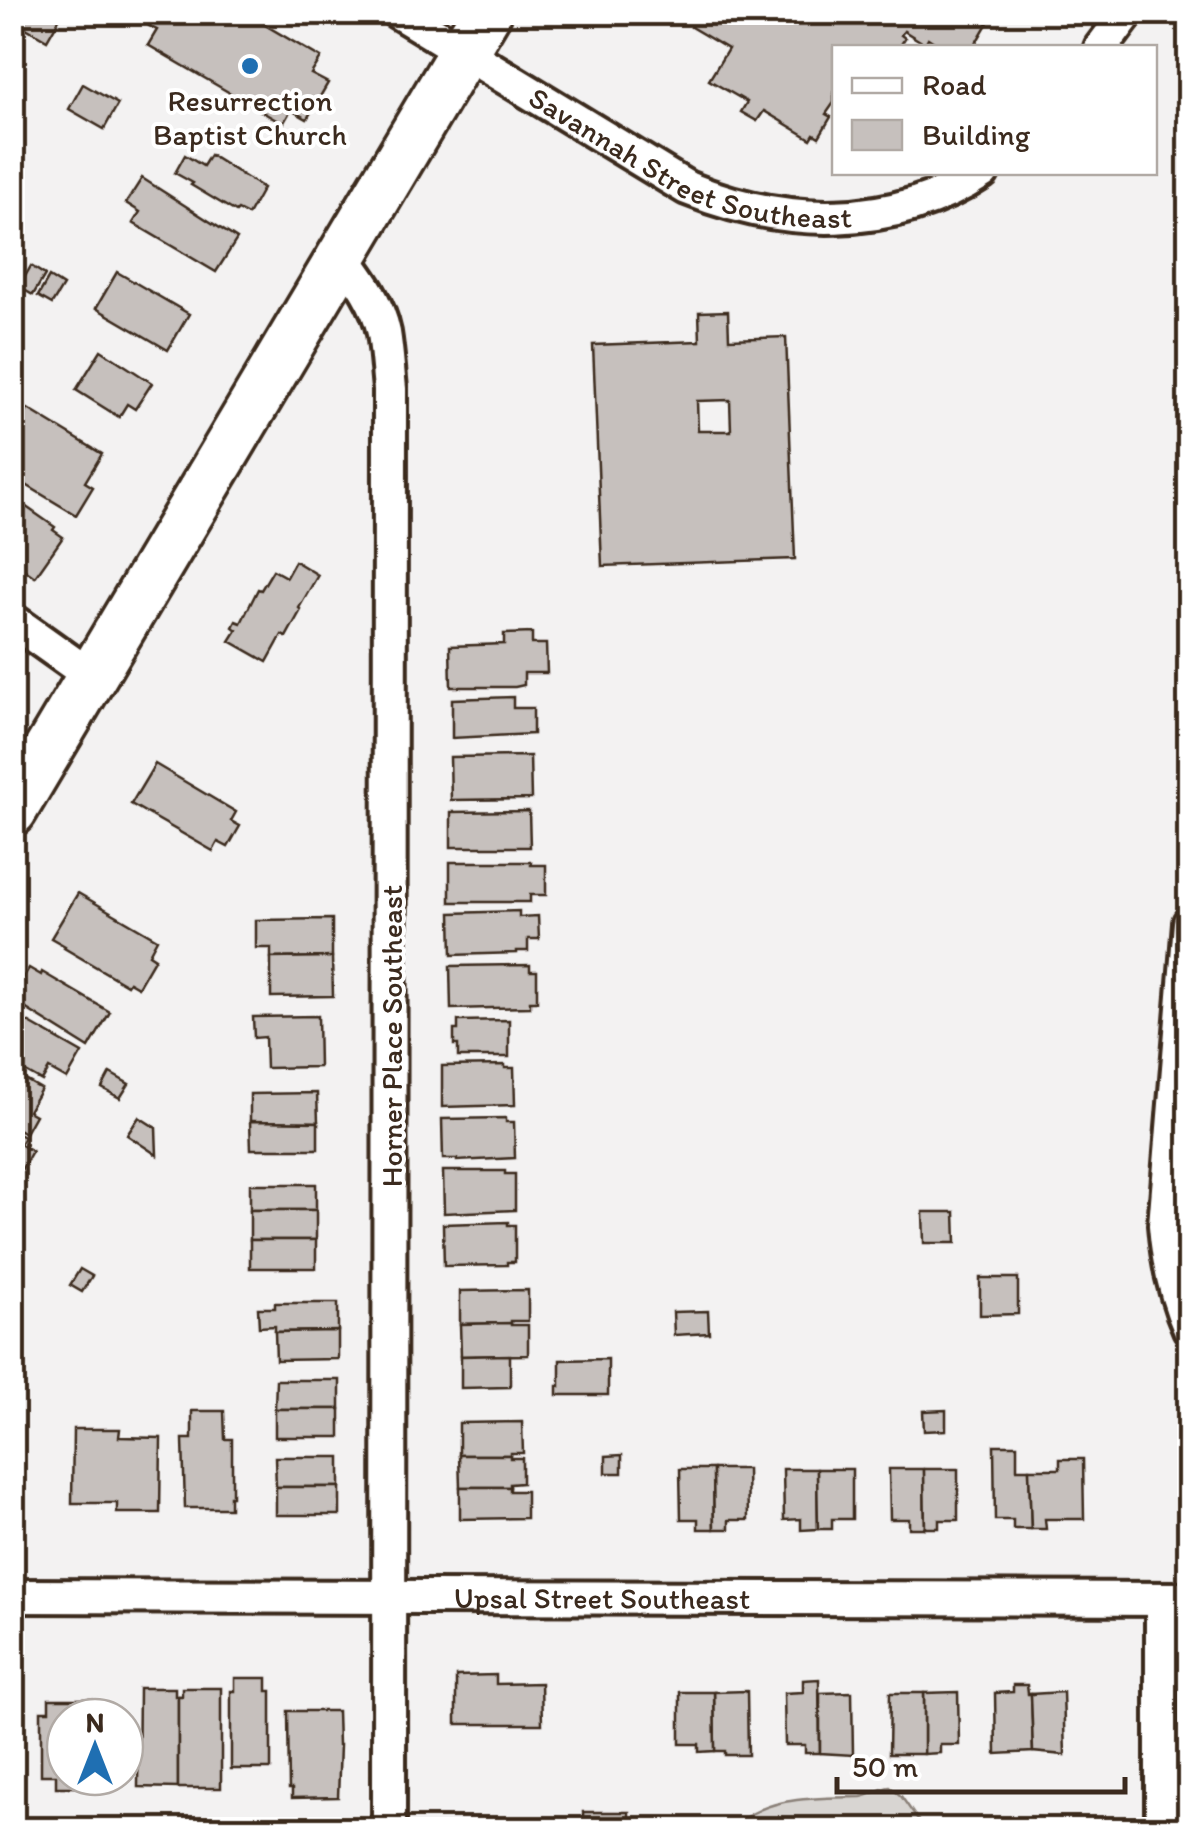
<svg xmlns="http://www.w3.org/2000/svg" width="1202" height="1842" font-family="Itim,sans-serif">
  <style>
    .green { fill: #d8d5d2; stroke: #8a8078; stroke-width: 2.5 }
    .building { fill: #c6c0bd; stroke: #3b2a1e; stroke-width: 2.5; fill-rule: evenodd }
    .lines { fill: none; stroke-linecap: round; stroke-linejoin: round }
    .minor-casing { stroke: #3b2a1e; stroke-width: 40 }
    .secondary-casing { stroke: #3b2a1e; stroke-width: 55 }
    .minor { stroke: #fff; stroke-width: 32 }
    .secondary { stroke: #fff; stroke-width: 48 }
    .poi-dot { fill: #1f6fb2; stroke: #fff; stroke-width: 4 }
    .labels { text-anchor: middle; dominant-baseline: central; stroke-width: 8; stroke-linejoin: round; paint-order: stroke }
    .poi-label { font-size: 30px; fill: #3b2a1e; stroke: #fff }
    .street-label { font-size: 30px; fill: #3b2a1e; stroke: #fff }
  </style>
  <rect width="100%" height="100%" fill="#f3f2f2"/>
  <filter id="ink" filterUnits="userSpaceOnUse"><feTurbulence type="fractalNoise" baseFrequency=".01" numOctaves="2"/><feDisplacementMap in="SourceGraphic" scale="20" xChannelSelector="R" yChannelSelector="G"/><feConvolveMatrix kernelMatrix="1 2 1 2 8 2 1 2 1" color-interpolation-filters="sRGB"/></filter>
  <g filter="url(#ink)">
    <path class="green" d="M890,1787l11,9 23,33h-193c34,-34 85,-31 130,-32 12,-2 18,-9 29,-10z"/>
    <g class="building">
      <path d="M26,12h23l10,7 -12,21 -28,-16z"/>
      <path d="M157,12h86l78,46 -10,16 17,9 -21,36 -16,-9 -8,14 -135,-79 9,-15 -8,-4z"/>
      <path d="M699,12h295l-21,36h-30l-15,-10 -3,6 -21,-13 -3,4 4,3 -6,10h-65v57l-1,-1 -7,10 5,3 -12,20 -5,-3 -3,5 -47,-28 -7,10 -16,-9 6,-10 -38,-22 19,-31 -37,-22z"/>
      <path d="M83,84l35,20 -14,25 -35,-20z"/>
      <path d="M185,155l18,11 7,-11 53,33 -15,27 -10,-5 -2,2 -45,-27 2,-2 -18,-10z"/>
      <path d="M142,178l95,61 -21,33 -83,-49 7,-11 -14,-9z"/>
      <path d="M31,266l14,9 -12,20 -14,-8z"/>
      <path d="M117,272l72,42 -21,36 -72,-42z"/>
      <path d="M49,277l14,9 -11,18 -14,-8z"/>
      <path d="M728,311l1,28 57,-2 9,222 -193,7 -9,-221 107,-4 -1,-29zM730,400l1,31h-33l-1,-30z"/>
      <path d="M101,350l51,33 -17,26 -8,-5 -8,13 -43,-27z"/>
      <path d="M28,409l74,45 -17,28 8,5 -17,28 -58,-35 5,-9 -11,-7v-5l10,-16 -10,-7z"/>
      <path d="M12,497l43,30 -2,3 10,7 -28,40 -23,-16z"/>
      <path d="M295,561l23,14 -19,33 2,2 -15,27 -4,-2 -15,27 -37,-21 7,-11 -4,-3 3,-6 5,2 17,-34 3,1 12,-20 13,7z"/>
      <path d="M532,633v11h14l1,29h-23v12l-9,2h-64l-1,-41 54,-2v-10z"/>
      <path d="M513,697v11h20v26l-81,4v-39z"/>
      <path d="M530,756l1,43 -80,1 -1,-43z"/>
      <path d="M155,764l81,48 -5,9 9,5 -12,21 -10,-5 -5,9 -82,-47z"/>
      <path d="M529,811l1,36h-79v-35z"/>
      <path d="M450,862h81v3h15v30h-16v7h-80z"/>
      <path d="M78,893l79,46 -8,15 6,4 -17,29 -9,-5 -2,3 -63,-37 1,-2 -14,-8z"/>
      <path d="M519,911v6l19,-1 1,23h-11v12h-11v2l-65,2 -1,-42z"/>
      <path d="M332,919v38l-61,1v-10h-15v-28z"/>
      <path d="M332,957l1,39 -62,1v-39z"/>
      <path d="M530,965v6h7v30h-7v6l-79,2 -1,-43z"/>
      <path d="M29,968l12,7 1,-3 68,40 -21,36 -77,-48v-5z"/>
      <path d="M12,1013l70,40 -15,26 -18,-10 -7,12 -30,-17z"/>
      <path d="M318,1016l1,51 -53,1 -1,-31 -11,1 -1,-21z"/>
      <path d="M509,1020v37h-51v-12h-4v-15h4v-9z"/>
      <path d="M505,1065v3h9l1,37 -73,2v-41z"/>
      <path d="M12,1072l29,17 -13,22 7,4 -10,18 -13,-8z"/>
      <path d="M110,1073l19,11 -9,14 -18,-10z"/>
      <path d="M317,1093l1,29 -68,-1v-27z"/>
      <path d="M139,1117l17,11 1,27 -30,-20z"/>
      <path d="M506,1118v4h8l1,36 -58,3v-2h-14l-1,-40z"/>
      <path d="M250,1121l68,1v27h-67z"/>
      <path d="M12,1131l12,6 -4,7 12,7 -13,23 -7,-4z"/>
      <path d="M443,1171h62v3h10v36l-71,3z"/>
      <rect x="250" y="1184" width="66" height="26"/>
      <rect x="250" y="1210" width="66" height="30"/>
      <path d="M923,1212h32l1,31h-32z"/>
      <path d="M508,1222v3h7v37h-8v3l-63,1 -1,-42z"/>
      <rect x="250" y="1240" width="66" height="28"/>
      <path d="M80,1269l12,7 -10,16 -12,-7z"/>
      <path d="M980,1278h38v36l-38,1z"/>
      <path d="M528,1290v31h-17v2l-51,1v-33z"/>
      <path d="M275,1303h63v28l-63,1v-6l-16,1 -1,-19h17z"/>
      <path d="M708,1311l1,22 -35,2 -1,-23z"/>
      <path d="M511,1323v2h17v30l-67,1 -1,-32z"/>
      <path d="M338,1331v28l-62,1 -1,-28z"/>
      <path d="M510,1355v32l-49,1v-32z"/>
      <path d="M608,1359v36h-51v-9h3v-26z"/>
      <path d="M276,1380h64v29h-65z"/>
      <rect x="275" y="1409" width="65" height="28"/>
      <path d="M946,1410v20l-22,1 -1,-20z"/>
      <path d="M192,1411h32l1,28h7v57h-2v12h-45l-2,-69h9z"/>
      <path d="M522,1422l1,31h-13v2h-51v-32z"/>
      <path d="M73,1429h47l-1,8 42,1 -1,75h-43v-10h-45z"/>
      <path d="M994,1445h23v24h12l2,60h-18v-9h-18z"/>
      <path d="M459,1455h51v3h12v25l-12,1v3h-50z"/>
      <path d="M622,1455v18h-16v-17z"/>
      <path d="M275,1457h65v30h-64z"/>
      <path d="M1060,1459h23l1,60h-39l1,10h-15l-2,-60h31z"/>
      <path d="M680,1469h33l1,60h-16v-10h-17z"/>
      <path d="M713,1469h34l1,51h-19v9h-15z"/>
      <path d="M783,1469h34l1,60 -17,1v-11l-17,1z"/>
      <path d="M817,1469h35v50h-20v10h-14z"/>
      <path d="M889,1469h35l1,59h-16v-9h-19z"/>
      <path d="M924,1469h34v51h-19v8h-14z"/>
      <rect x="276" y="1487" width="64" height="28"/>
      <path d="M460,1487h50v4h16v27l-66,1z"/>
      <path d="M496,1675v9l45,-1 1,41h-86v-48z"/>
      <path d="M235,1678h32v13h4v78h-40v-78h4z"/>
      <path d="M819,1679l1,74h-15v-8h-20l-1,-52 19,-1v-12z"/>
      <path d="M1013,1685h14l1,9h3l2,58 -37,2 -1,-61 18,-1z"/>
      <path d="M139,1688h36v8h3v92l-40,-1z"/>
      <path d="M182,1688h39v100h-43v-92h4z"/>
      <path d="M747,1691l1,64h-23v-4h-10l-1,-59z"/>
      <path d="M680,1692h34l1,59 -16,1v-8h-19z"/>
      <path d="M852,1692l1,63 -33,-2v-60z"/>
      <path d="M958,1692l1,53h-19v8l-16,1v-61z"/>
      <path d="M1063,1692l2,63 -32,-3 -2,-58z"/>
      <path d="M890,1693h34v61h-35z"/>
      <path d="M49,1699h43v18h-27v60h19v10h-28v-12h-15v-64h8z"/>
      <path d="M288,1711h49l1,34h2l-2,52 -46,1v-9h-3z"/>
      <path d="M583,1812h46v18h-45z"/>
    </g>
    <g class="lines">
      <defs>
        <g id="minor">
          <path id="s1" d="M398,12l289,176c95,39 206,43 295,-16"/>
          <path d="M1101,48l27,-36"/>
          <path d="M342,255c18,24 36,48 42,78 3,18 4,37 6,56l-1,1441"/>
          <path d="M12,620l80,57"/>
          <path d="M1190,923l-25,302c3,37 10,70 25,104"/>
          <path id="s2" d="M12,1596l1178,3"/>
          <path d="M1162,1830v-230"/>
        </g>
        <path id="secondary" d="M12,811l475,-799"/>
      </defs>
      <use href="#minor" class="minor-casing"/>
      <use href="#secondary" class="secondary-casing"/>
      <use href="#minor" class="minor"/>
      <use href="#secondary" class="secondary"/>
    </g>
  </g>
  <circle class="poi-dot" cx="250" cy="66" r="10"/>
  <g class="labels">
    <g class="poi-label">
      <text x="250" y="100">Resurrection<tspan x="250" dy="34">Baptist Church</tspan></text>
    </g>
    <g class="street-label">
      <text stroke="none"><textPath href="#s1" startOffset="332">Savannah Street Southeast</textPath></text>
      <text transform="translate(391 1036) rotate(-90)">Horner Place Southeast</text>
      <text stroke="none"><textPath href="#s2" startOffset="590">Upsal Street Southeast</textPath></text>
    </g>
  </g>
  <rect width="1202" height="1842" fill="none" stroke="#fff" stroke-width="50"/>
  <rect x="25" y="25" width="1152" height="1792" fill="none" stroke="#3b2a1e" stroke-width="4" filter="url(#ink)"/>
  <rect x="832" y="45" width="325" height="130" fill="#ffffff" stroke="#b1aaa5" stroke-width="2.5"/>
  <rect x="852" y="78" width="50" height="15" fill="#ffffff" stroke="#b1aaa5" stroke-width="2.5"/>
  <text x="922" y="95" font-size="30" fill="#3b2a1e">Road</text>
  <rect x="852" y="120" width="50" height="30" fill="#c6c0bd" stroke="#b1aaa5" stroke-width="2.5"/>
  <text x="922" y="145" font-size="30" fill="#3b2a1e">Building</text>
  <g transform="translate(95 1747)"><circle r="48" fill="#ffffff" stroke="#b1aaa5" stroke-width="2.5"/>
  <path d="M0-8L18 38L0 25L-18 38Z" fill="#1f6fb2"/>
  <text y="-15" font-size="28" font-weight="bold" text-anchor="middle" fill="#3b2a1e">N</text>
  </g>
  <path d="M837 1777v15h288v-15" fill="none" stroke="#3b2a1e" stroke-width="5"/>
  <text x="852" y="1777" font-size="30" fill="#3b2a1e" stroke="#ffffff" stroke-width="8" paint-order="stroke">50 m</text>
</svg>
